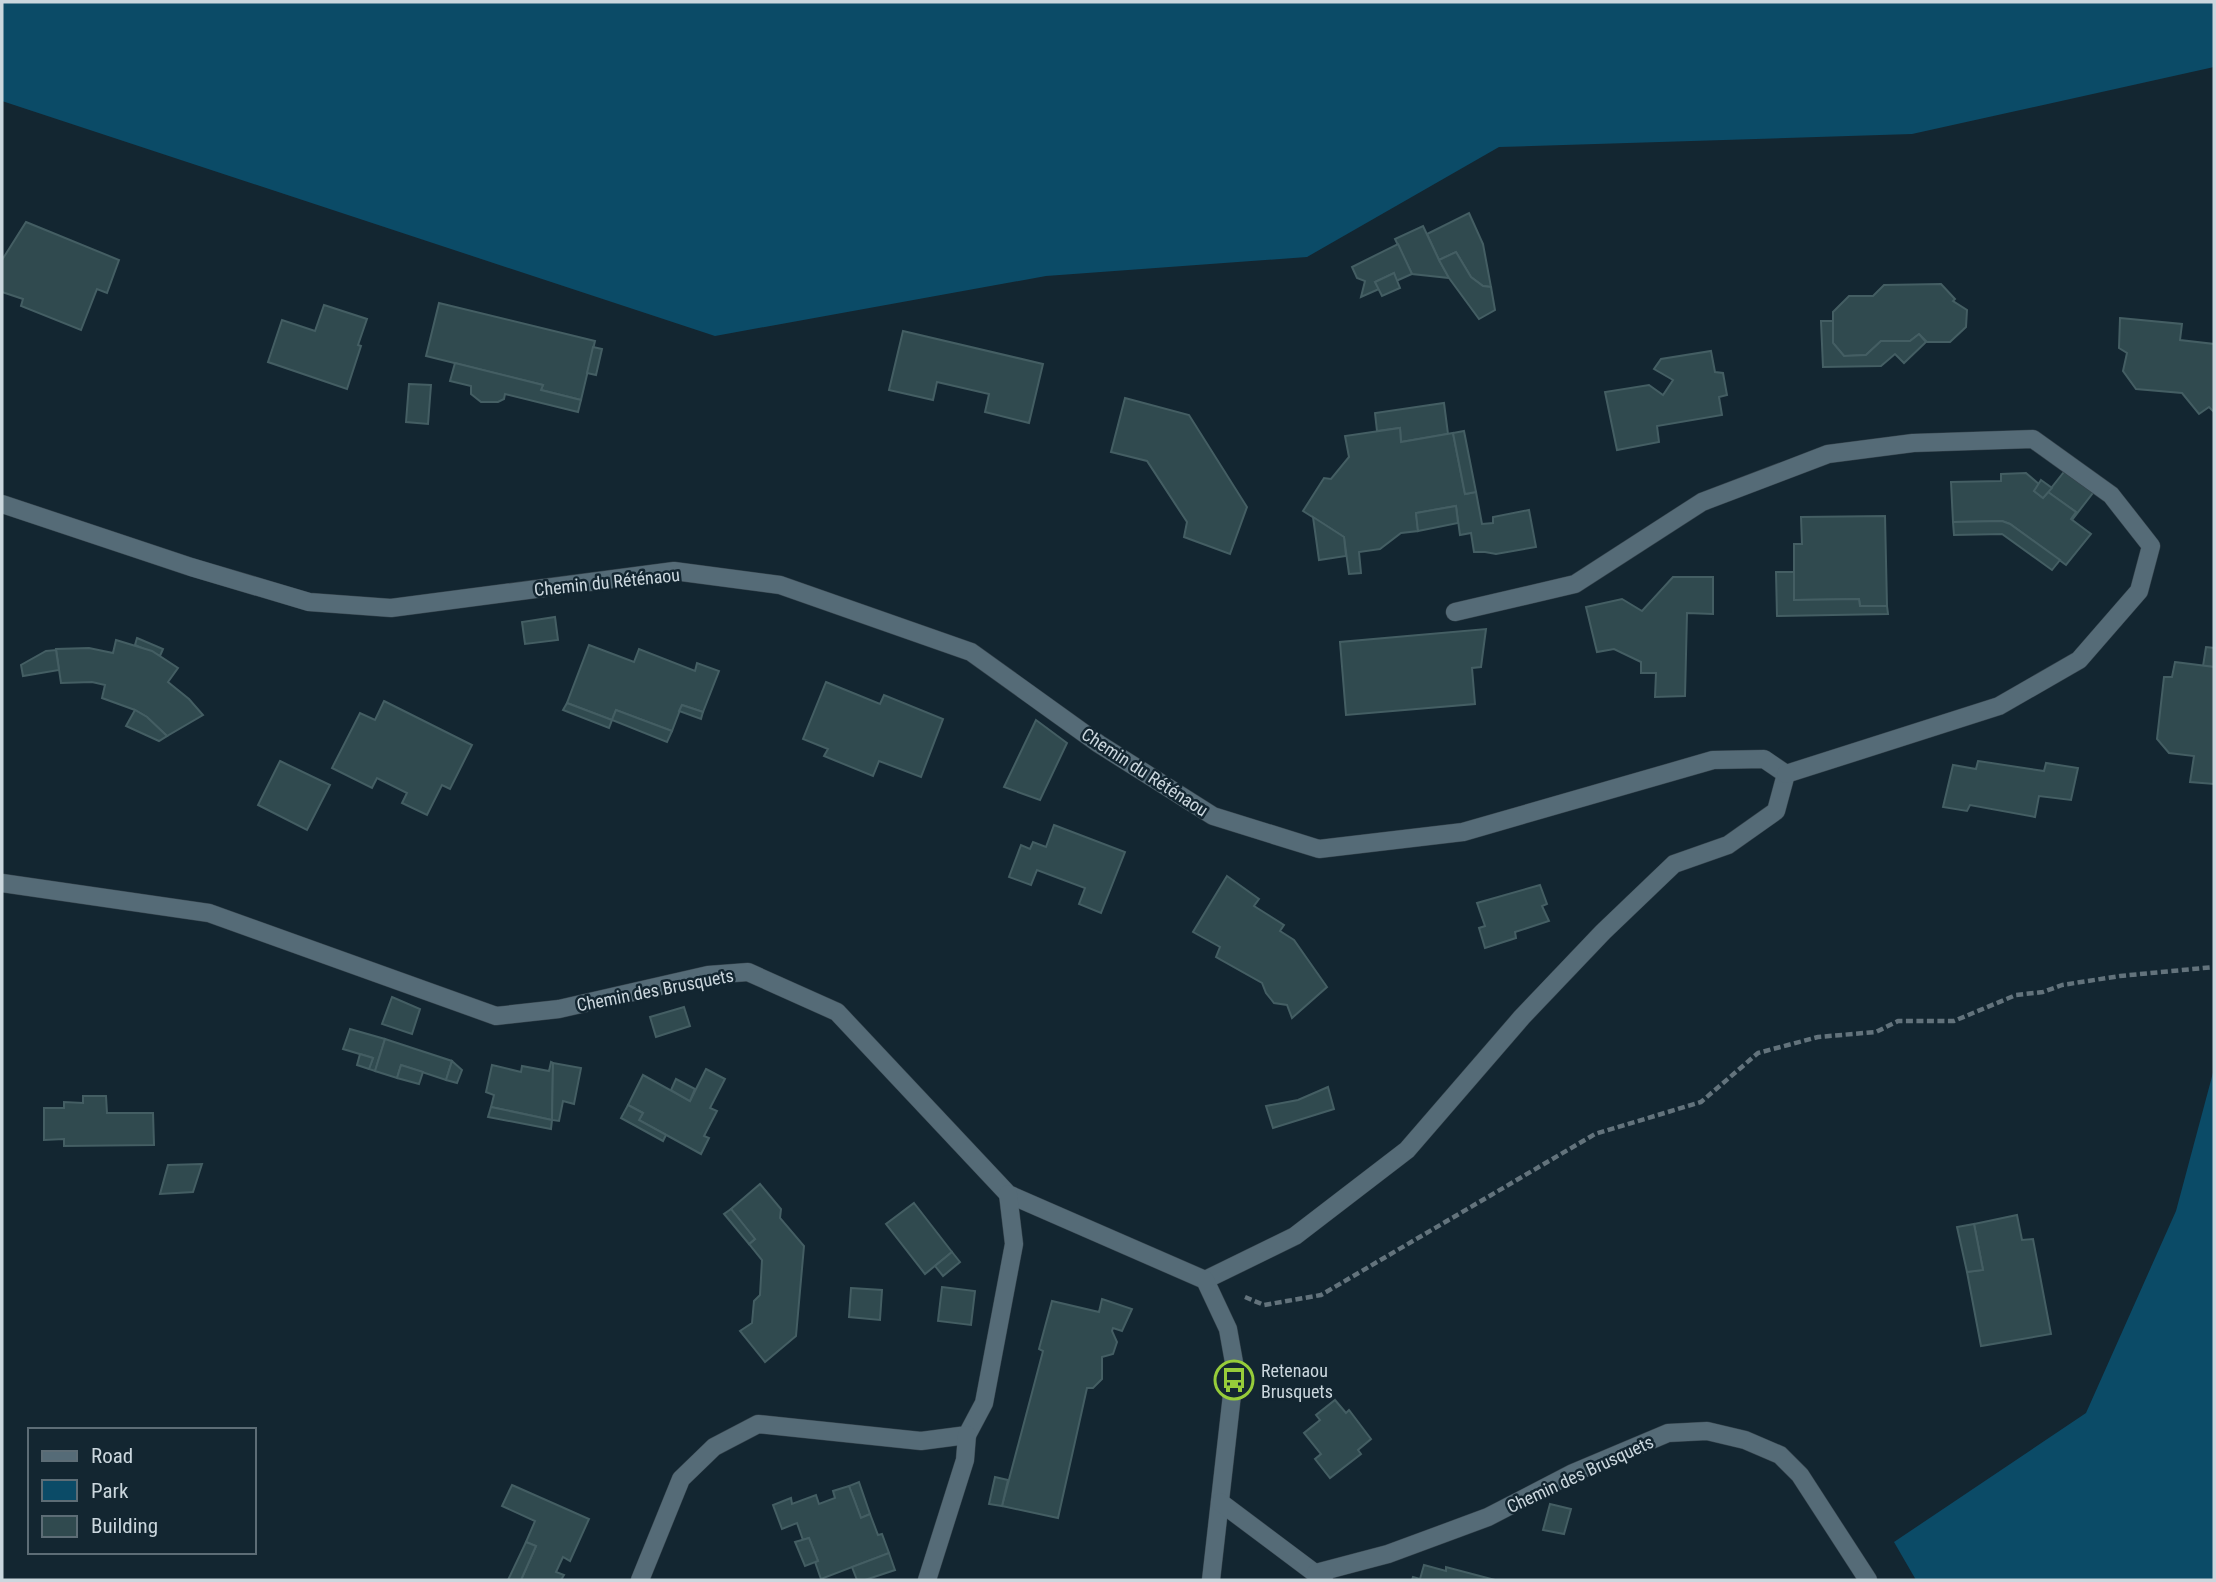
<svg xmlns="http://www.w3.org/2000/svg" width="2216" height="1582" font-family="'Roboto Condensed',sans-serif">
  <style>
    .green { fill: #0b4b67 }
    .building { fill: #304a4f; stroke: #445e63; stroke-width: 2 }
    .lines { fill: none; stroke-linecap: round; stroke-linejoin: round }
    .minor-casing { stroke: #35434c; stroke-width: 19 }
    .path { stroke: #63737c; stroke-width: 4.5; stroke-dasharray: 7 3.5; stroke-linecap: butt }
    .minor { stroke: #556b77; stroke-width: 18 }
    .labels { text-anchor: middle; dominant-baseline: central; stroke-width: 5; stroke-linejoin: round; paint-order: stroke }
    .street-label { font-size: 18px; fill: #cbd7de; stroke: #132631 }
    .poi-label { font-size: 18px; fill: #cbd7de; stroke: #132631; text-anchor: start }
  </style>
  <rect width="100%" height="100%" fill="#132631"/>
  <g class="green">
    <path d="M2,2h2212v65l-302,67 -413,13 -192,110 -261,19 -331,60 -713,-235z"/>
    <path d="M2214,1069v511h-298l-22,-38 192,-129 90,-202z"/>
  </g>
  <g class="building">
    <path d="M1469,213l14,31 8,43 -8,-1 -12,-9 -15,-25 -17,8 -12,-26z"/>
    <path d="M26,222l93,38 -12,33 -10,-4 -16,41 -60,-24 2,-7 -21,-7v-32z"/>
    <path d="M1423,226l16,34 10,18 -37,-4 -17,-35z"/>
    <path d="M1398,244l14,30 -16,7 -2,-8 -19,9 4,7 -18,8 4,-16 -8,-3 -5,-11z"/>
    <path d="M1456,252l15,25 12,9 8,1 4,23 -16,9 -30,-41 -10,-18z"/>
    <path d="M1394,273l6,15 -18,8 -7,-14z"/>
    <path d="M1941,284l14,15 -2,2 14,9 -1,17 -16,15h-23l-8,-8 -9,7h-29l-15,14 -22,1 -11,-13v-31l16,-16h24l11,-11z"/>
    <path d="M439,303l156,38 -14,59 -40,-10 2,-5 -117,-29z"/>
    <path d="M324,305l43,14 -9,26 3,1 -14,43 -79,-27 14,-42 33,11z"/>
    <path d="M2120,318l62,6 -2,16 34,4v68l-5,-5 -10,7 -17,-21 -46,-4 -13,-18 4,-18 -8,-5z"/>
    <path d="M1821,321h12v22l11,13 22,-1 15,-14h29l9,-7 7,8 -22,21 -9,-9 -14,12 -58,1z"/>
    <path d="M903,331l140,33 -14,59 -44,-11 4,-18 -52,-12 -4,18 -44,-10z"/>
    <path d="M593,347l9,2 -6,26 -9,-2z"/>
    <path d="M1711,351l4,21 8,1 4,22 -8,2 3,18 -65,11 2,16 -42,8 -12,-58 44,-7 14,10 10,-15 -19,-11 7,-10z"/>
    <path d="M455,363l88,22 -2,5 40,10 -3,12 -73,-18 -1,5 -6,3h-17l-10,-8v-8l-21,-5z"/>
    <path d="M409,384l22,1 -3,39 -22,-2z"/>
    <path d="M1125,398l64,17 58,92 -17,47 -46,-17 3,-15 -40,-61 -36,-9z"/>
    <path d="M1444,403l4,31 -47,8 -1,-14 -23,3 -2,-18z"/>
    <path d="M1400,428l1,14 52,-9 12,61 11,-2 6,32 11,-1v-6l36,-7 7,37 -40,7 -11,-2h-11l-3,-19 -11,2 -4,-29 -40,7 2,18 -17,2 -21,16 -21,3 2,21 -12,1 -5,-37 -41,-26 21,-33 7,1 18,-22 -4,-21z"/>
    <path d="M1464,431l12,61 -11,2 -12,-61z"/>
    <path d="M2067,468l29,21 -24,31 -1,-1 5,-7 -28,-20z"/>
    <path d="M2026,473l14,12 -6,6 9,7 5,-6 28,20 -5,7 20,15 -25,31 -56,-41 -8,-3 -49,1 -2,-40 50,-1v-7z"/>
    <path d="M2041,480l11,8 -9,10 -9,-7z"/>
    <path d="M1456,506l2,17 -40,8 -2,-18z"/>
    <path d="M1885,516l2,90h-27l-1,-7 -65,1v-56h8l-1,-27z"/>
    <path d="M1313,517l31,20 2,19 -27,4z"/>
    <path d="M2002,521l8,3 50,36 -8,10 -50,-36 -48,1 -1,-13z"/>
    <path d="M1776,572h18v28l65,-1 1,7h27l1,8 -111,2z"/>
    <path d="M1673,577h40v37l-26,-1 -2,83 -30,1 1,-24h-15v-11l-27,-13 -17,3 -11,-45 36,-8 20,12z"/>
    <path d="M555,617l3,23 -33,4 -3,-22z"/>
    <path d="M1486,629l-5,38 -9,1 3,36 -129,11 -6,-73z"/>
    <path d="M137,638l26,11 -3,7 -25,-11z"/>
    <path d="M116,640l36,11 26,17 -10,14 21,17 14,16 -36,21 -20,-19 -12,-7 -33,-12 3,-13 -13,-3 -31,1 -5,-34 33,-1 24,5z"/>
    <path d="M589,645l45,17 5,-13 56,22 2,-8 22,8 -16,41 -21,-7 -10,26 -56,-21 -4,10 -45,-17z"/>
    <path d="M2206,647l8,1v19l-11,-1z"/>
    <path d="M56,650l3,20 -36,6 -2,-11 25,-14z"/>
    <path d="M2175,662l39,5v117l-24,-2 4,-26 -25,-3 -12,-14 7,-62h8z"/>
    <path d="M826,682l54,22 4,-9 59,24 -22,58 -42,-16 -6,15 -49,-20 4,-7 -25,-10z"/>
    <path d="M384,701l88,44 -22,44 -8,-4 -15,30 -25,-12 5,-10 -30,-15 -5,10 -40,-20 28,-55 15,7z"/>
    <path d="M567,703l45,17 -3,8 -46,-18z"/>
    <path d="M682,705l21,7 -2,7 -22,-8z"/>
    <path d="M135,710l12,7 20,19 -8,5 -33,-15z"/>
    <path d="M616,710l56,21 -5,11 -55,-22z"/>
    <path d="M1036,720l31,23 -27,57 -36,-13z"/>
    <path d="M280,761l50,24 -23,45 -49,-25z"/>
    <path d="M1978,761l66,10 2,-8 32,5 -7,32 -32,-4 -4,21 -65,-12 -3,6 -24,-4 10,-42 23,4z"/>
    <path d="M1054,825l71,27 -24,61 -22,-9 6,-16 -48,-18 -6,15 -22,-8 12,-32 9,4 3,-7 13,5z"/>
    <path d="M1227,876l32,23 -5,7 30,19 -4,6 14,9 33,47 -35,31 -5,-13 -13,-2 -8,-10 -4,-10 -46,-26 4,-10 -27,-15z"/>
    <path d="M1540,885l7,19 -5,2 7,15 -34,11 1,6 -31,10 -6,-20 6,-2 -8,-23z"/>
    <path d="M392,997l28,12 -8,25 -30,-10z"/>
    <path d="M684,1007l6,19 -34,11 -6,-20z"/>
    <path d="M350,1029l35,10 -10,32 -6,-2 4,-11 -30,-9z"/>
    <path d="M385,1039l67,22 -6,19 -45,-15 -4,13 -22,-7z"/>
    <path d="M360,1054l13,4 -4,11 -12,-4z"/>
    <path d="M452,1061l10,9 -5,13 -11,-3z"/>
    <path d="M551,1062l2,1 -1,57 -61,-13 3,-12 -8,-3 6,-27 29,7 1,-6 27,5z"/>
    <path d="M553,1063l28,5 -7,36 -11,-3 -4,20 -7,-1z"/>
    <path d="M401,1065l22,7 -4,12 -22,-6z"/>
    <path d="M706,1069l19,10 -15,29 7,3 -13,25 5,2 -8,16 -62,-34 4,-7 -15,-8 15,-30 47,26z"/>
    <path d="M676,1079l19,10 -5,12 -19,-11z"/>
    <path d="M1328,1087l6,22 -61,19 -7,-22 32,-6z"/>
    <path d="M83,1096h23l1,17h46l1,32 -90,1v-7l-20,1v-32h20v-6l19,1z"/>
    <path d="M628,1105l15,8 -4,7 27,15 -3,6 -42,-23z"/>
    <path d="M491,1107l61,13 -1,9 -63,-12z"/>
    <path d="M202,1164l-9,28 -33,2 8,-29z"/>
    <path d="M760,1184l21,25 -1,9 24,28 -8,90 -31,26 -25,-31 12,-8 2,-22 6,-6 2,-35 -13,-16 6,-5 -24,-30z"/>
    <path d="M914,1203l38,49 -27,22 -39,-50z"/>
    <path d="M731,1209l24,30 -6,5 -25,-30z"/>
    <path d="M2017,1215l5,25 11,-1 18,95 -70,12 -14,-74 16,-2 -9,-46z"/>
    <path d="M1974,1224l9,46 -16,2 -10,-45z"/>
    <path d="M952,1252l8,10 -17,14 -8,-10z"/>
    <path d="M942,1287l33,4 -4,34 -33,-4z"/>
    <path d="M851,1288l31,2 -2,30 -31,-3z"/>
    <path d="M1102,1299l30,10 -10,22 -9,-3 -1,3 5,11 -4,12 -11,3v22l-9,9h-6l-29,130 -56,-12 41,-155 -4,-2 13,-48 47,11z"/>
    <path d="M1335,1400l11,13 3,-3 22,29 -13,11 3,4 -31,24 -15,-19 6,-5 -17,-21 16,-13 -4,-5z"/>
    <path d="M995,1477l13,3 -6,26 -13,-2z"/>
    <path d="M859,1482l11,32 -9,4 -12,-32z"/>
    <path d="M512,1485l77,34 -19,42 -7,-4 -7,15 8,3 -3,5h-40l15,-34 -10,-4 9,-21 -33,-15z"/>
    <path d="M849,1486l12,32 9,-4 8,21 4,-1 7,19 -68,26 -6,-17 3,-1 -9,-23 -6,2 -6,-17 -15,6 -9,-24 18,-7 1,6 24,-9 3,9 16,-6 -2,-7z"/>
    <path d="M1550,1504l21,5 -7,25 -21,-4z"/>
    <path d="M809,1538l9,23 -13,5 -10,-24z"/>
    <path d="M526,1542l10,4 -15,34h-13z"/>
    <path d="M889,1553l6,17 -30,10h-8l-5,-13z"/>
    <path d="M1424,1565l22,6v-4l49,13h-83l1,-3 7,2z"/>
  </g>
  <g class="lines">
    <defs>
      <g id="minor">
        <path d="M2,504l189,63 118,35 82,6 283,-37 106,14 191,67 128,92 114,72 106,33 144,-17 250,-72 51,-1 22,15 -10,37 -48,34 -54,19 -71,68 -81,85 -115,133 -112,86 -90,44"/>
        <path d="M1455,612l120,-28 127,-82 126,-48 85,-11 120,-4 78,56 40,51 -12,45 -60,69 -80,46 -213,68"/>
        <path d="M2,883l207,30 287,103 63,-7 149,-34 40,-3 89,40 171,182 197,86 23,49 7,39 -24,212"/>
        <path d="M1220,1502l104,78"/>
        <path d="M1316,1573l72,-19 100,-37 85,-44 95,-40 39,-2 38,9 35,15 20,20 68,105"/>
        <path d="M640,1580l41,-101 33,-32 44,-23 163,17 46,-6 17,-32 30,-159 -6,-50"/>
        <path d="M927,1580l38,-120 2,-25"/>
      </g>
    </defs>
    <use href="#minor" class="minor-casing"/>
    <path class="path" d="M1245,1297l19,8 57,-10 274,-161 106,-32 57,-49 60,-16 58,-5 22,-11h56l62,-26 27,-3 19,-7 58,-9 94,-9"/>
    <use href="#minor" class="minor"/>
  </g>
  <defs>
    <symbol id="bus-ring" viewBox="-11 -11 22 22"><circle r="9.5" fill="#132631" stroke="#96cc3a" stroke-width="1.5"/><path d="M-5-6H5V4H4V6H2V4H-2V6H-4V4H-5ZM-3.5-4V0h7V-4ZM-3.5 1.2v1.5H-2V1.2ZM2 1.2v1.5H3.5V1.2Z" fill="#96cc3a"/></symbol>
  </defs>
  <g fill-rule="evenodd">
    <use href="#bus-ring" x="1212" y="1358" width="44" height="44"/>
  </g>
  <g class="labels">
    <g class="street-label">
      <text transform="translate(607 582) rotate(-6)">Chemin du Réténaou</text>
      <text transform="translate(1145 772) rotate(33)">Chemin du Réténaou</text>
      <text transform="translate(655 990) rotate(-11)">Chemin des Brusquets</text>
      <text transform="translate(1580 1474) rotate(-25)">Chemin des Brusquets</text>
    </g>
    <g class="poi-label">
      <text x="1261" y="1370">Retenaou<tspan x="1261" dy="21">Brusquets</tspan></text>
    </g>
  </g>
  <rect width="2216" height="1582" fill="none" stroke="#cbd7de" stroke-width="7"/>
  <rect x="28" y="1428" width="228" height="126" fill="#132631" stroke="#5d6d76" stroke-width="2"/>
  <rect x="42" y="1451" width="35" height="10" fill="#556b77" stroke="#5d6d76" stroke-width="2"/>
  <text x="91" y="1463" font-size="21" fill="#cbd7de">Road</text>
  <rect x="42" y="1480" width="35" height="21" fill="#0b4b67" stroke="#5d6d76" stroke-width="2"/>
  <text x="91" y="1498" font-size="21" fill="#cbd7de">Park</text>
  <rect x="42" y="1516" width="35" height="21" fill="#304a4f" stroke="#5d6d76" stroke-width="2"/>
  <text x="91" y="1533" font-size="21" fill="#cbd7de">Building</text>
</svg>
